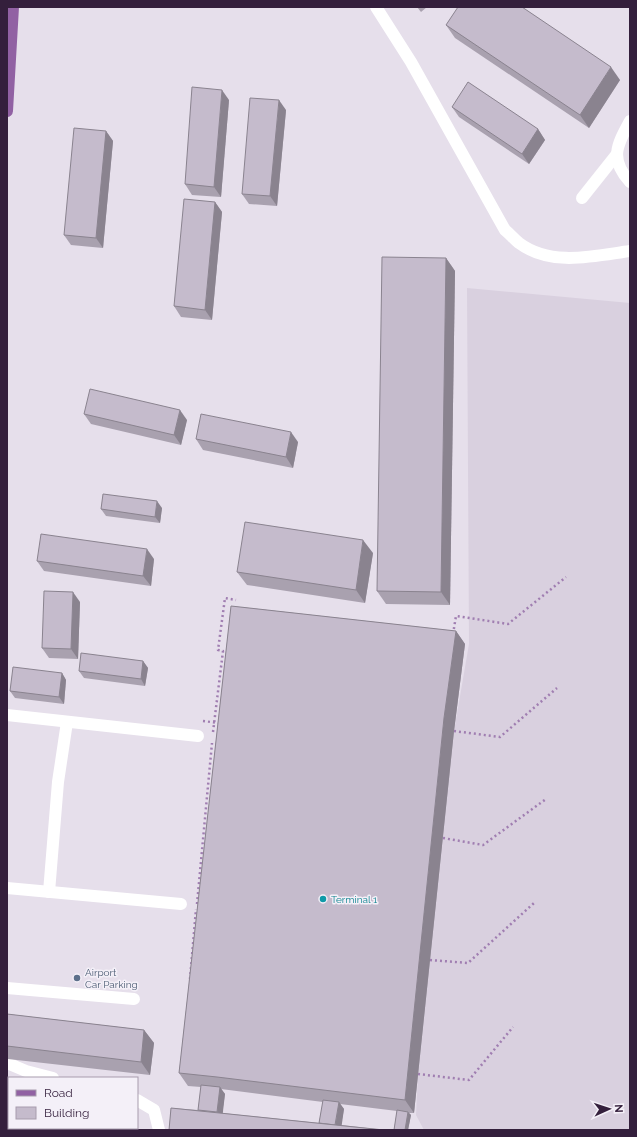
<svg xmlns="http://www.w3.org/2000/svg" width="637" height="1137" font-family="Raleway,sans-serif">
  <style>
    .built { fill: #d9d0df }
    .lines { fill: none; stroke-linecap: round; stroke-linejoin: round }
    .path { stroke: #a07eb1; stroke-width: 2.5; stroke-dasharray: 2 3; stroke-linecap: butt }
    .minor { stroke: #fff; stroke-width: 12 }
    .major { stroke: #9161a3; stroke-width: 12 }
    .wall { fill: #a9a1af; fill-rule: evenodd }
    .shaded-wall { fill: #8a838f }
    .building { fill: #c5bbcc; stroke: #8a838f }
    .culture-dot { fill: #0f9aa8; stroke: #f4f0f8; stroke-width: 1.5 }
    .service-dot { fill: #5c6f8a; stroke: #f4f0f8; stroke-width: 1.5 }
    .labels { text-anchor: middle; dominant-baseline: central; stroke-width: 3; stroke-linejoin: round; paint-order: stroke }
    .culture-label { font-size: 10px; fill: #0d838f; stroke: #f4f0f8; text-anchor: start }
    .service-label { font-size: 10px; fill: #4e5e75; stroke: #f4f0f8; text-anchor: start }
  </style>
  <rect width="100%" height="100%" fill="#e6dfeb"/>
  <path class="built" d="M467,288l163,15v827h-206l-8,-15 2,-41 36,-343 15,-87z"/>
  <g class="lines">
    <g class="path">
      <path d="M453,634l3,-18 52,8 58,-47"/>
      <path d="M203,721l16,2"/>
      <path d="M454,731l46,6 57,-49"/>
      <path d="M213,732l10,-81 -5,-1 7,-52 11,2"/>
      <path d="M443,838l40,7 63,-46"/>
      <path d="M197,904l15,-161"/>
      <path d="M430,960l38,3 66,-60"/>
      <path d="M190,979l6,-70"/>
      <path d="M418,1074l51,6 44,-53"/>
    </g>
    <g class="minor">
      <path d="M376,7l35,55 94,168c5,4 9,9 14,13 32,24 75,13 111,8"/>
      <path d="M630,121c-13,24 -21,38 0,61"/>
      <path d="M582,198l35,-44"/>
      <path d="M7,715l191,21"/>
      <path d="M7,888l174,16"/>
      <path d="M49,892l9,-110 9,-60"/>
      <path d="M7,988l127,11"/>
      <path d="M7,1063l19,8 27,7"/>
      <path d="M7,1085l2,1"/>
      <path d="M137,1100l17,10 5,20"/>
      <path d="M119,1128l1,2"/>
    </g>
    <path class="major" d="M7,111l6,-104"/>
  </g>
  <g class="wall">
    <path d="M417,7h10l-6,5z"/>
    <path d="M446,25l174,55 -31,48 -134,-90z"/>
    <path d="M229,100l-8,97 -29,-2 -7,-11z"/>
    <path d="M452,107l86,22 7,11 -16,24 -70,-47z"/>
    <path d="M286,110l-9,96 -28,-2 -7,-10z"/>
    <path d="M106,131l7,10 -10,107 -32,-3 -7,-10z"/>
    <path d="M215,202l7,10 -10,108 -31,-3 -7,-11z"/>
    <path d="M446,258l9,13 -5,334 -64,-1 -9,-13z"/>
    <path d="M84,414l103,6 -6,25 -90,-21z"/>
    <path d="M196,439l102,3 -5,26 -90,-18z"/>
    <path d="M162,508l-2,15 -54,-7 -5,-7z"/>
    <path d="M373,553l-8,50 -118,-18 -10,-13z"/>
    <path d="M154,559l-3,27 -107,-15 -7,-10z"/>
    <path d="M80,602l-2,57 -29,-1 -7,-10z"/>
    <path d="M231,606l225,25 9,13 -11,87 -40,382h-5l2,2 -3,15h-14l3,-19 -57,-7 4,5 -3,16 44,5h-216l2,-22 27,2 3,-23 -13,-1 -9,-13zM221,1089l102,13 -4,21 -97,-10 3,-19z"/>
    <path d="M143,661l5,7 -3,18 -61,-8 -5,-7z"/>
    <path d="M62,673l4,7 -2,24 -49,-6 -5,-7z"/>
    <path d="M7,1014l137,16 10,13 -4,32 -142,-16 -1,-2z"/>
  </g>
  <g class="shaded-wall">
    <path d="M611,67l9,13 -31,48 -9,-13z"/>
    <path d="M222,90l7,10 -8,97 -7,-10z"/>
    <path d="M279,100l7,10 -9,96 -7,-10z"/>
    <path d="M538,129l7,11 -16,24 -7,-10z"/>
    <path d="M106,131l7,10 -10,107 -7,-10z"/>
    <path d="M215,202l7,10 -10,108 -7,-10z"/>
    <path d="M446,258l9,13 -5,334 -9,-13z"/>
    <path d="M180,410l7,10 -6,25 -7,-10z"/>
    <path d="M291,432l7,10 -5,26 -7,-11z"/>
    <path d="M157,501l5,7 -2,15 -5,-6z"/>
    <path d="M363,540l10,13 -8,50 -9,-13z"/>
    <path d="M147,549l7,10 -3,27 -8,-10z"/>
    <path d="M73,592l7,10 -2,57 -7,-10z"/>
    <path d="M456,631l9,13 -11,87 -40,382 -9,-13 39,-382z"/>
    <path d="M143,661l5,7 -3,18 -4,-7z"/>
    <path d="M62,673l4,7 -2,24 -5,-7z"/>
    <path d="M144,1030l10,13 -4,32 -9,-13z"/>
    <path d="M220,1087l5,7 -3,26 -5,-6z"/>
    <path d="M339,1102l5,7 -3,21 -6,-2z"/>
    <path d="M408,1112l3,3 -3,15h-3z"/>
  </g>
  <g class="building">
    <path d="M458,7h64l89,60 -31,48 -134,-90z"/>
    <path d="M468,82l70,47 -16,25 -70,-47z"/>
    <path d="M192,87l30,3 -8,97 -29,-3z"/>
    <path d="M250,98l29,2 -9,96 -28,-2z"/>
    <path d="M74,128l32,3 -10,107 -32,-3z"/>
    <path d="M184,199l31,3 -10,108 -31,-4z"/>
    <path d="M382,257l64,1 -5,334 -64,-1z"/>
    <path d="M90,389l90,21 -6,25 -90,-21z"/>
    <path d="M201,414l90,18 -5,25 -90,-18z"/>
    <path d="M103,494l54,7 -2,16 -54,-8z"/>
    <path d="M245,522l118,18 -7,50 -119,-18z"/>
    <path d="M41,534l106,15 -4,27 -106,-15z"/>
    <path d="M44,591l29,1 -2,57 -29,-1z"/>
    <path d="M231,606l225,25 -12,87 -39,382 -188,-23 -38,-4z"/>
    <path d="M81,653l62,8 -2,18 -62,-8z"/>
    <path d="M13,667l49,6 -3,24 -49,-6z"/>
    <path d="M7,1014l137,16 -3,32 -134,-16z"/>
    <path d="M201,1085l19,2 -3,25 -19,-2z"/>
    <path d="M323,1100l16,2 -4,23 -16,-2z"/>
    <path d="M171,1108l213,22h-215z"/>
    <path d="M397,1110l11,2 -3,18h-11z"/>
  </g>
  <circle class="culture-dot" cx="323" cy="899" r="4"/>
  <circle class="service-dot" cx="77" cy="978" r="4"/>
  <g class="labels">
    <g class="culture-label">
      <text x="331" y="899">Terminal 1</text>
    </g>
    <g class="service-label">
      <text x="85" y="972">Airport<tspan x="85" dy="12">Car Parking</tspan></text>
    </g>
  </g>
  <rect width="637" height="1137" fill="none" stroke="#341f3c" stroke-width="16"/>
  <rect x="8" y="1077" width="130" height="52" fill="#f4f0f8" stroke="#a79cad"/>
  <rect x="16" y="1090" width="20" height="6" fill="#9161a3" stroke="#a79cad"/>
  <text x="44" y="1097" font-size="12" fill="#341f3c">Road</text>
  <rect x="16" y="1107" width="20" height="12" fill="#c5bbcc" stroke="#a79cad"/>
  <text x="44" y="1117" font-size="12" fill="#341f3c">Building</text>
  <g transform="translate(609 1109) rotate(87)" stroke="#f4f0f8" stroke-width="3" paint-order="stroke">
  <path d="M0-3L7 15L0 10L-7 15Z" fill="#341f3c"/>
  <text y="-6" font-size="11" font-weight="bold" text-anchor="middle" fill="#341f3c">N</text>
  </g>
</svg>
